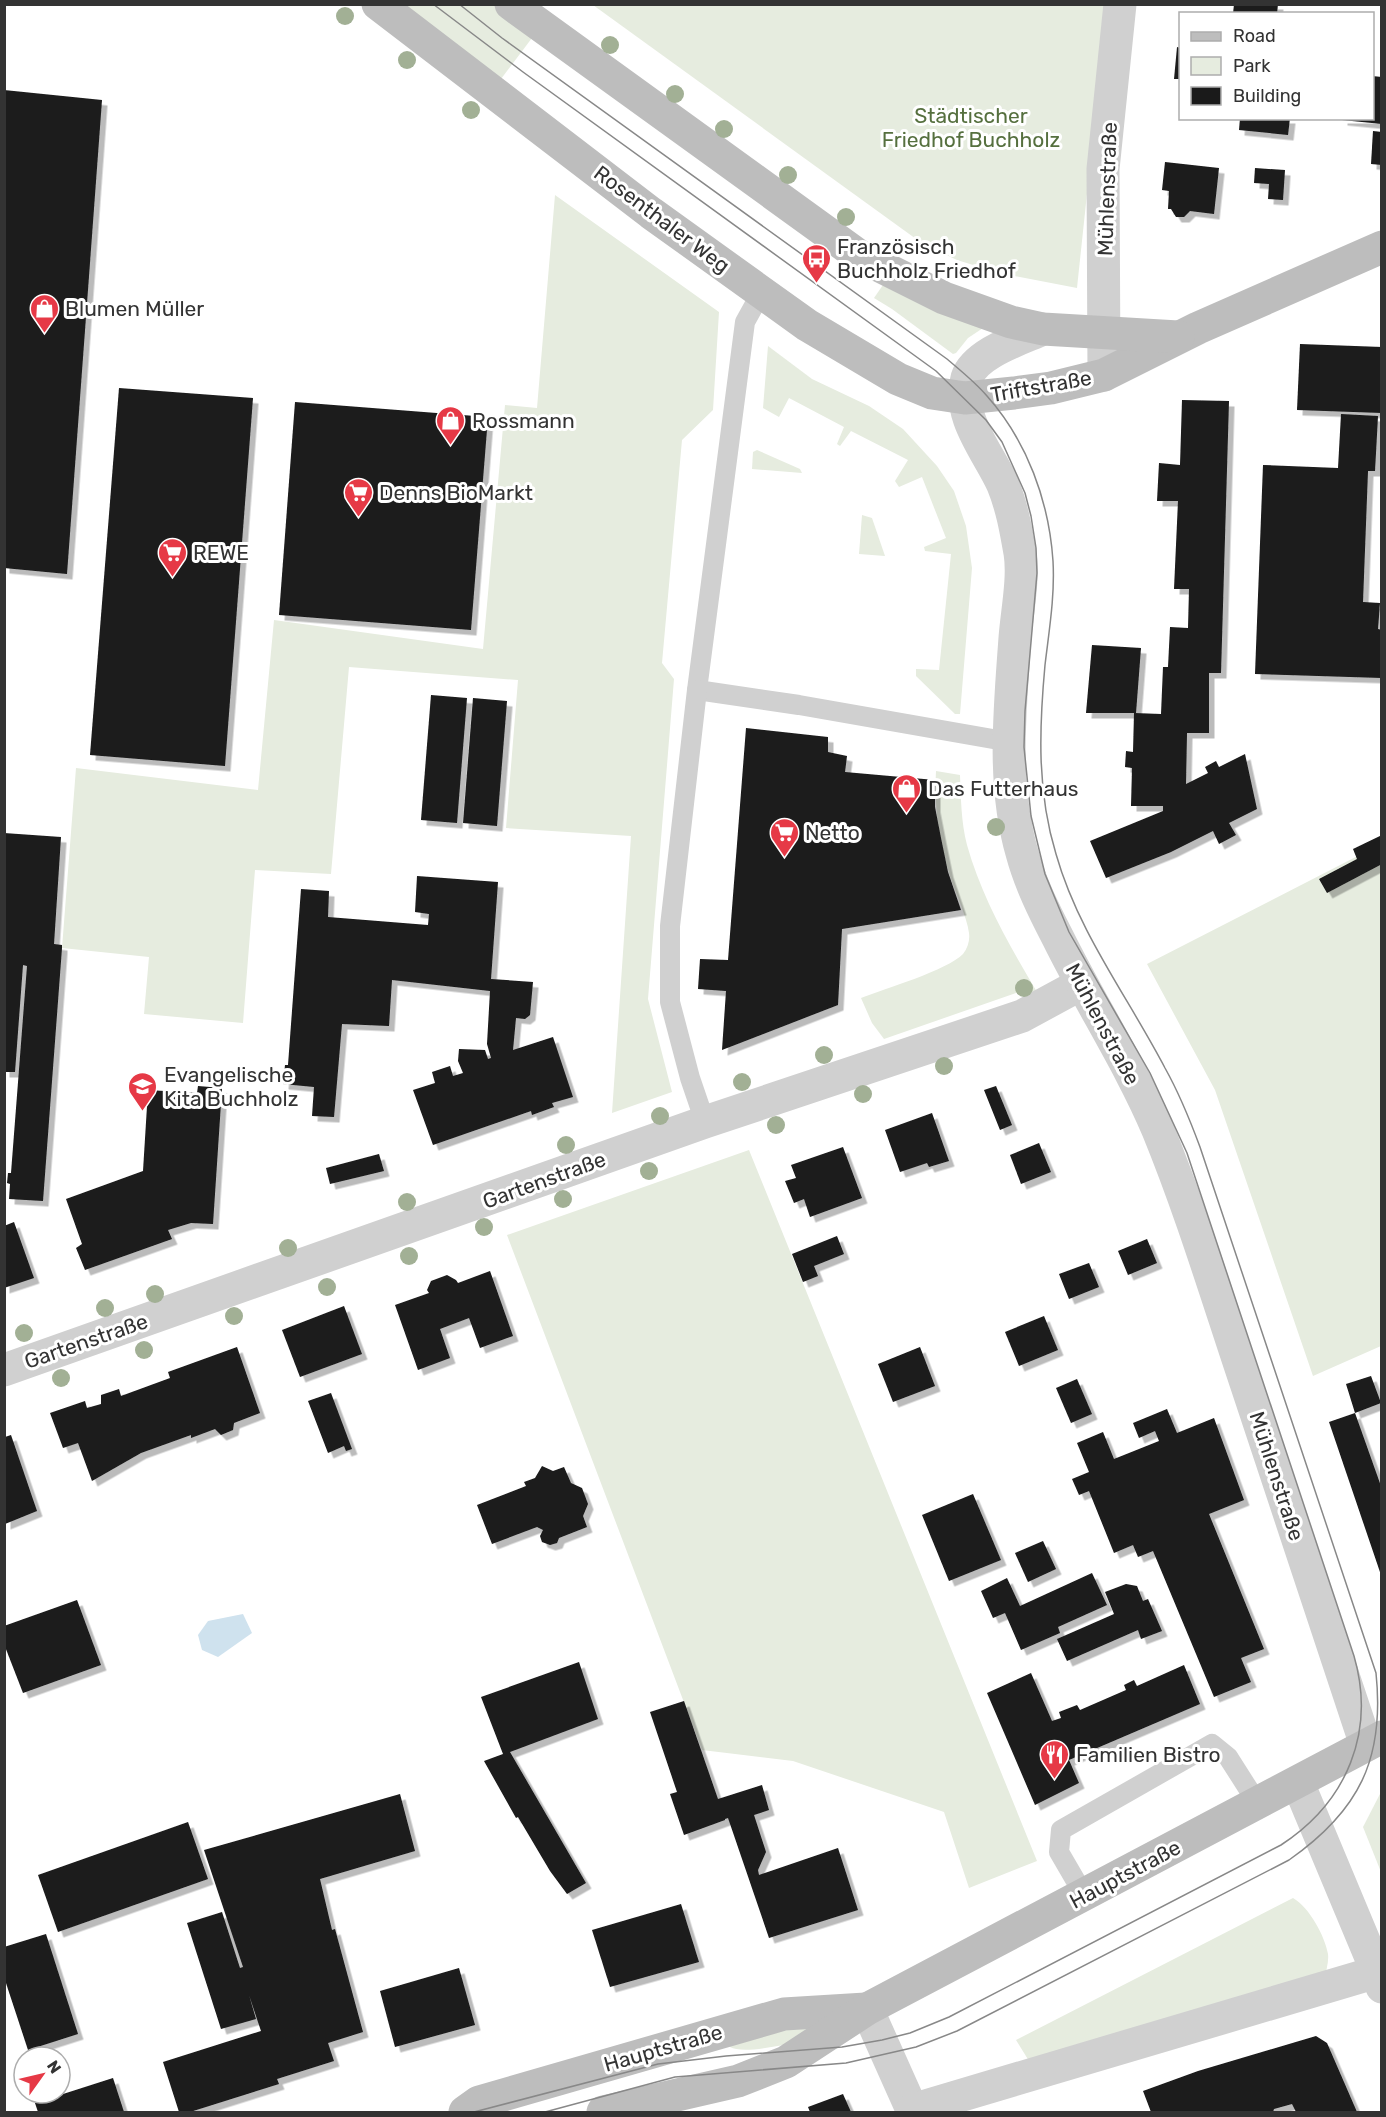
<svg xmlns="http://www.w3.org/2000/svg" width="1386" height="2117" font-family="Rubik,sans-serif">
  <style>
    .green { fill: #e6ecdf }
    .water { fill: #cfe2ee }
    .building { fill: #1a1a1a; filter: url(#shadow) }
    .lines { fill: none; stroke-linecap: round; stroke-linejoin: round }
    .service { stroke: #d0d0d0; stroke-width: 20 }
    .minor { stroke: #d0d0d0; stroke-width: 33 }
    .tertiary { stroke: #d0d0d0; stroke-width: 33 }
    .secondary { stroke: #bdbdbd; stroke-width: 33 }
    .tram { stroke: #888; stroke-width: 1.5 }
    .tree { fill: #a2b095 }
    .labels { text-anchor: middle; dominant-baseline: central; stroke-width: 6; stroke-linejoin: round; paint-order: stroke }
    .park-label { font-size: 21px; fill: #56703f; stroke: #fff }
    .street-label { font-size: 21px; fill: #333; stroke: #fff }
    .poi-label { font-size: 21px; fill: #333; stroke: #fff; text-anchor: start }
  </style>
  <defs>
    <filter id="shadow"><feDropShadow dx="5.5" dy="5.5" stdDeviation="0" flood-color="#0004"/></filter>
  </defs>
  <rect width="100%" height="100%" fill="#fff"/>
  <g class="green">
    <path d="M394,5h102l39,29 -37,49z"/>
    <path d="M593,5h514l-30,283 -78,-15 -42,-13 -34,-16z"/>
    <path d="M555,195l164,117 -6,98 -31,30 -20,223 12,16 -26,320 24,93 -60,21 19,-277 -125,-8 12,-148 -169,-13 -18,207 -76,-4 -12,153 -99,-9 5,-57 -87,-9 14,-180 182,22 16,-170 209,29 22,-244 32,3z"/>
    <path d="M885,282l98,46 -15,10 -12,15 -3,1 -61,-45 -18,-11z"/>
    <path d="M768,346l44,33 57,27 34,23 34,37 17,25 12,35 6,42 -12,146h-5l-39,-38v-7l23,1 12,-116 -26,-3 -1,-4 22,-9 -24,-61 -23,10 -4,-6 13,-21 -57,-29 -11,15 -3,-2 7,-17 -55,-29 -10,19 -16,-9z"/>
    <path d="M757,450l43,19 2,4 -50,-4 1,-17z"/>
    <path d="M862,515l10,3 13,38 -26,-2z"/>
    <path d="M936,771l24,4c1,23 1,47 7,70 15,53 42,100 70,147l-6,3 -15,-2 -132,46 -12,-16 -11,-25c23,-9 87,-28 102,-44 5,-6 7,-14 6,-21 -2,-16 -14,-41 -19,-57 -11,-35 -16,-70 -14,-105z"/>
    <path d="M1381,844v502l-68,30 -98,-286 -68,-126z"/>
    <path d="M749,1150l288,711 -68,27 -25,-76 -151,-51 -91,-11 -195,-515z"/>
    <path d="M1381,1792h1l-1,80 -18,-45z"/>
    <path d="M1293,1898c16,9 32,38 35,56 1,8 -2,16 -3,24l-296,83 -13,-21z"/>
    <path d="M824,2019l-18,22c-17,2 -62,14 -76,6l-1,-4z"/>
  </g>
  <path class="water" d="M243,1614l9,19 -34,24 -16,-7 -4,-15 10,-14z"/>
  <g class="building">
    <path d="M1234,4h44l-1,10h-44z"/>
    <path d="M1177,47l3,1v31h-6z"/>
    <path d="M1372,76l10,1v47l-40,-4v-2h30z"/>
    <path d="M4,90l98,10 -35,474 -63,-6z"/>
    <path d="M1240,118h50l-2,17 -49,-5z"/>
    <path d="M1373,131l9,1v33l-11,-1z"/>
    <path d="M1165,162l54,6 -5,46 -24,-3 -6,6h-8l-5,-8h-3l1,-18 -7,-1z"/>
    <path d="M1255,168l30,2 -2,30 -15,-1 1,-15 -15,-1z"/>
    <path d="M1300,344l82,3v66l-85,-3z"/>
    <path d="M119,388l134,10 -28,368 -135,-11z"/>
    <path d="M1182,400l47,1 -8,272h-12v60h-22l-1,51 22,-11 -3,-6 11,-6 3,6 26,-13 12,55 -28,14 7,12 -17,9 -6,-13 -42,21 -65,26 -16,-37 73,-30v-5h-32l1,-38 -7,-1 1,-16 7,1 1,-39 27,1 2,-47h5l2,-40 18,1 1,-39h-15l4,-88h-21l2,-38 21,2z"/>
    <path d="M295,402l193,15 -17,213 -192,-15z"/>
    <path d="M1341,414l37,2 -3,55h-7l-5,131 17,1 -2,26 4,1v48l-127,-4 8,-209 75,3z"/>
    <path d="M1092,645l49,3 -5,65h-50z"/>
    <path d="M431,695l36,3 -10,125 -36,-3z"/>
    <path d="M473,698l34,3 -10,125 -34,-3z"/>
    <path d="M746,728l82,9v15l19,4 -2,16 90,8v27l6,31 7,34 13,38 -119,19 -4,76 -116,45 4,-59 -28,-2 2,-30 28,1z"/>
    <path d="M4,833l57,4 -7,107 8,1v3l-19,253 -34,-2 1,-15 -3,-1 1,-10h3l16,-207 -4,-1 -8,107h-11z"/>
    <path d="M1382,835v29l-55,29 -8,-14 38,-20 -4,-10z"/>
    <path d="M417,876l81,6 -7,97 42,3 -3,33 -5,4 -9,-1 -3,32 40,-13 20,60 -21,6 2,4 -22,8 -1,-4 -98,34 -20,-55 22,-7 -3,-11 18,-6 3,10 10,-3 -5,-12 1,-12 26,1 3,9 3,-1 -4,-14 3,-53 -98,-11 -3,46 -47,-2 -8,93 -22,-1 2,-29 -31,-3 2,-19h3l13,-176 28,2 -1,26 100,8 1,-11 -14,-2z"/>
    <path d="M198,1086l24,2 -9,136 -22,-1 -23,7 4,9 -87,31 -9,-22 6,-4 -16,-45 77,-28 5,-81 49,3z"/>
    <path d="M996,1086l16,39 -12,5 -16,-40z"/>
    <path d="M932,1113l17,48 -20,6 -2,-4 -27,9 -15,-42z"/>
    <path d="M1039,1143l12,29 -30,12 -11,-29z"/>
    <path d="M843,1147l19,51 -52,19 -6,-18 -10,4 -9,-22 11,-3 -5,-13z"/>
    <path d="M379,1154l5,17 -54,13 -4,-16z"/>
    <path d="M14,1222l20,56 -30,10v-62z"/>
    <path d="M837,1236l7,18 -30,12 4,10 -15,6 -11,-28z"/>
    <path d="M1147,1239l10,24 -29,12 -10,-24z"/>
    <path d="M1089,1263l10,24 -30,12 -10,-25z"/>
    <path d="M490,1271l23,65 -33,12 -11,-30 -29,11 10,29 -32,12 -23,-65 34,-12 -2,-3 4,-9 16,-6 9,5 2,3z"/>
    <path d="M344,1306l18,48 -62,23 -18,-47z"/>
    <path d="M1044,1316l14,34 -39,16 -14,-34z"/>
    <path d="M237,1347l23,66 -26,10 -1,7 -12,5 -6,-6 -24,9v-3l-50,18 -49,28 -14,-38 -15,5 -13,-35 35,-12 2,7 14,-4v-9l18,-6 2,7 49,-18 -2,-6z"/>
    <path d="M920,1347l15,39 -42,16 -15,-38z"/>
    <path d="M1371,1376l10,27 -26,10 27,76 -1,86 -52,-153 26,-9 -9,-29z"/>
    <path d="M1077,1379l15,35 -21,9 -15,-35z"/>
    <path d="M331,1393l21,56 -6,2 -2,-5 -16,7 -20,-52z"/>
    <path d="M1167,1409l10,24 37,-15 30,82 -35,14 55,135 -23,9 10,24 -37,15 -61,-146 -15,6 -5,-12 -19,8 -25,-62 -10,4 -7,-16 17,-7 -12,-29 26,-11 11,27 45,-18 -4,-10 -16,7 -6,-15z"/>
    <path d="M11,1435l26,76 -32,13v-87z"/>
    <path d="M542,1466l11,5 11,-4 7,16 11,5 6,16 -5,12 4,11 -28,11 -2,5 -7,2 -8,-3 -2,-6 3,-6 -6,-3 -45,17 -15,-39 49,-19 -2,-4 11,-4z"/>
    <path d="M973,1494l28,66 -52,21 -27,-66z"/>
    <path d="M1043,1541l13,28 -28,13 -13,-29z"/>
    <path d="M1092,1573l15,32 -49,22 2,6 -39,17 -16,-37 -12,5 -12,-27 26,-13 13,28z"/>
    <path d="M1126,1584l11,2 6,15 5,-2 14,32 -21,8 -3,-9 -71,31 -10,-22 57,-25 -9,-22z"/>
    <path d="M77,1600l24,65 -78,28 -19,-49v-18z"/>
    <path d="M579,1662l19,57 -88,33 76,131 -19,11 -17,-23 -32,-54 -2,1 -32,-57 19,-7 -22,-57z"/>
    <path d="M1184,1665l16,39 -131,56 10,23 -44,22 -48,-112 44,-20 21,48 9,-3 -2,-6 18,-7 3,5 46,-20 -2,-5 10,-5 3,6z"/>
    <path d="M684,1701l34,98 44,-14 7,25 -15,5 12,37 -8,18 1,5 79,-27 20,62 -89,28 -41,-120 -3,1v1l-41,15 -14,-41 7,-2 -27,-80z"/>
    <path d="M400,1794l15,57 -95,28 12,51 3,-1 28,103 -35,11 6,18 -57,18 2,5 -89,28h-11l-16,-50 98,-31 -12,-36 7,24 -35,10 -34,-106 35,-11 18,56 3,-1 -39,-117z"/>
    <path d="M188,1822l20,57 -150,53 -20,-57z"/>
    <path d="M681,1904l18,58 -89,25 -18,-57z"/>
    <path d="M46,1934l32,100 -50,16 -24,-73v-30z"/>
    <path d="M459,1968l16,57 -80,22 -15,-56z"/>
    <path d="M1316,2036l11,7 30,69h-61l-4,-8 -18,5 -1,3h-122l-8,-21 55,-20z"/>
    <path d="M113,2078l11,34h-86l-3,-9z"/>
    <path d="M843,2094l8,18h-41l-2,-5z"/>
  </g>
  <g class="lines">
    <g class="service">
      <path d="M761,293l-16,29 -48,368 102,15 211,37"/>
      <path d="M697,690l-27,236v76l20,76 15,44"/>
      <path d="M1084,1895l-25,-43 2,-22 151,-86 16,13 30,47"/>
    </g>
    <g class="minor">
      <path d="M1104,375l-1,-206 17,-165"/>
      <path d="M4,1370l701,-248 317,-106 59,-32"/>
      <path d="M1298,1783l79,189 5,15"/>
      <path d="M867,2009l46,103"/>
      <path d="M912,2110l465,-138"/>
    </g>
    <path class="tertiary" d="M1043,329c-22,10 -68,24 -76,49 -11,39 22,75 36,107 9,22 13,45 17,68 4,25 -3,59 -5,85 -5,70 -13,146 7,215 8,30 22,58 36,85 32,65 72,126 100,192 34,83 60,170 89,256 39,120 80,239 119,359"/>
    <g class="secondary">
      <path d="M378,4l273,209 156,112 91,54 34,14 33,5 49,-5 37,-5 53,-13 94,-47 184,-81"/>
      <path d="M511,4l347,251 86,43 67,24 32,7 135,8"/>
      <path d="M465,2112l14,-10 305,-88 82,-5"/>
      <path d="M603,2112l135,-31 48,-19 81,-53 515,-272"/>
    </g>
    <g class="tram">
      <path d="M433,4l90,68 413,299 50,49 16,22 23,51 6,23 5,32 1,25 -12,138 -1,36 7,69 14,58 24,58 81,141 37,80 167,503c22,76 -7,146 -73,189l-332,172 -39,16 -28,7 -40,7 -116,9 -68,8 -184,48"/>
      <path d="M459,4l43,34 445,321c14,12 28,23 40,37 40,45 62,105 66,165 2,35 -4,70 -8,104 -6,65 -8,127 11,189 22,78 72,143 109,214 14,25 25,52 35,79l176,526c9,86 -17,138 -87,187l-332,171 -41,16 -70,16 -171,14 -130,35"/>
    </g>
  </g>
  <g class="tree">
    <circle cx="345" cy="16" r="9"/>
    <circle cx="610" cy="45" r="9"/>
    <circle cx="407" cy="60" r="9"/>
    <circle cx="675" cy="94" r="9"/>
    <circle cx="471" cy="110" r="9"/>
    <circle cx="724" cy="129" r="9"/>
    <circle cx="788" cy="175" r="9"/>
    <circle cx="846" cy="217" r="9"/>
    <circle cx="996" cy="827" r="9"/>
    <circle cx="1024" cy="988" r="9"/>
    <circle cx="824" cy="1055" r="9"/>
    <circle cx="944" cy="1066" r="9"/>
    <circle cx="742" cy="1082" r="9"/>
    <circle cx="863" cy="1094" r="9"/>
    <circle cx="660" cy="1116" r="9"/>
    <circle cx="776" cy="1125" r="9"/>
    <circle cx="566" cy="1145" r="9"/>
    <circle cx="649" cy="1171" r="9"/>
    <circle cx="563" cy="1199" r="9"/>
    <circle cx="407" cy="1202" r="9"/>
    <circle cx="484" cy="1227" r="9"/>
    <circle cx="288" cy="1248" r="9"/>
    <circle cx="409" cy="1256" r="9"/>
    <circle cx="327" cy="1287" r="9"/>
    <circle cx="155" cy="1294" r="9"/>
    <circle cx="105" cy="1308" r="9"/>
    <circle cx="234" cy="1316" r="9"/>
    <circle cx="24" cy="1333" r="9"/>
    <circle cx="144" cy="1350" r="9"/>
    <circle cx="61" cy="1378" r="9"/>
  </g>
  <defs>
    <symbol id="bus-pin" viewBox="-11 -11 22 30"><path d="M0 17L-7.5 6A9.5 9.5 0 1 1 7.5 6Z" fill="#e63946" stroke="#fff"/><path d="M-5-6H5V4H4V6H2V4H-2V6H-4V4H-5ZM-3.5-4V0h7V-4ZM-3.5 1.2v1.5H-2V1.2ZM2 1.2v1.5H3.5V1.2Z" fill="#fff"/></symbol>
    <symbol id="shop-pin" viewBox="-11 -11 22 30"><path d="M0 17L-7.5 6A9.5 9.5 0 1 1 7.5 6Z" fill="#e63946" stroke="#fff"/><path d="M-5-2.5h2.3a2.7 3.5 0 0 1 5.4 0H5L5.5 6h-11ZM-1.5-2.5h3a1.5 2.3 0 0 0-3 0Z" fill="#fff"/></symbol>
    <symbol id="supermarket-pin" viewBox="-11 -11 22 30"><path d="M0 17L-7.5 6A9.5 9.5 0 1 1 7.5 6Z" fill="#e63946" stroke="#fff"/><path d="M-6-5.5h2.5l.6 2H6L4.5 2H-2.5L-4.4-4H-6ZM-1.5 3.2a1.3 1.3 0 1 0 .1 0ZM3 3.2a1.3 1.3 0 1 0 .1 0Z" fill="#fff"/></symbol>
    <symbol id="school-pin" viewBox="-11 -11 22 30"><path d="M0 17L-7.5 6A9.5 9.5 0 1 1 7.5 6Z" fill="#e63946" stroke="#fff"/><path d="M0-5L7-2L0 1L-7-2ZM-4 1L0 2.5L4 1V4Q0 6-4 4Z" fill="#fff"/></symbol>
    <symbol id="restaurant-pin" viewBox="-11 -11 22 30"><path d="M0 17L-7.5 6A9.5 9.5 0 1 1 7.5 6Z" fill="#e63946" stroke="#fff"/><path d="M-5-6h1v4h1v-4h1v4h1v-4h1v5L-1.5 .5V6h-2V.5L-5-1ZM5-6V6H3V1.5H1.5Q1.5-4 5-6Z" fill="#fff"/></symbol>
  </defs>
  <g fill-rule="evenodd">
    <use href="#bus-pin" x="800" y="242" width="33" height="45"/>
    <use href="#shop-pin" x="28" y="292" width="33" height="45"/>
    <use href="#shop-pin" x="434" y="404" width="33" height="45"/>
    <use href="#supermarket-pin" x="342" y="476" width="33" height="45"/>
    <use href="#supermarket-pin" x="156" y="536" width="33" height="45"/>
    <use href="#shop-pin" x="890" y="772" width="33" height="45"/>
    <use href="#supermarket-pin" x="768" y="816" width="33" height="45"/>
    <use href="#school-pin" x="126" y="1070" width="33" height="45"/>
    <use href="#restaurant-pin" x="1038" y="1738" width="33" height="45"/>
  </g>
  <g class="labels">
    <g class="park-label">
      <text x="971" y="115">Städtischer<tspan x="971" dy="24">Friedhof Buchholz</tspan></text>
    </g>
    <g class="street-label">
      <text transform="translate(1107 189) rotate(-88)">Mühlenstraße</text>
      <text transform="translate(662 219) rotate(37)">Rosenthaler Weg</text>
      <text transform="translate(1041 386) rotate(-10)">Triftstraße</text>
      <text transform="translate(1103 1024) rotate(62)">Mühlenstraße</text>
      <text transform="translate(544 1180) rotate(-20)">Gartenstraße</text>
      <text transform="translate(86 1341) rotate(-19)">Gartenstraße</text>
      <text transform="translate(1277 1476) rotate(72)">Mühlenstraße</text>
      <text transform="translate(1125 1874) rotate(-28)">Hauptstraße</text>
      <text transform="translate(663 2048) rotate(-16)">Hauptstraße</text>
    </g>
    <g class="poi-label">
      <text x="837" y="246">Französisch<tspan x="837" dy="24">Buchholz Friedhof</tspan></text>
      <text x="65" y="308">Blumen Müller</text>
      <text x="472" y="420">Rossmann</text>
      <text x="379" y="492">Denns BioMarkt</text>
      <text x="193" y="552">REWE</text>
      <text x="928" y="788">Das Futterhaus</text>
      <text x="805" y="832">Netto</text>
      <text x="164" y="1074">Evangelische<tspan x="164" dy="24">Kita Buchholz</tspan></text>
      <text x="1076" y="1754">Familien Bistro</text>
    </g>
  </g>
  <rect width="1386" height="2117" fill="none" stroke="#333333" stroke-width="12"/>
  <rect x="1179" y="12" width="195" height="108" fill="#ffffff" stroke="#adadad" stroke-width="1.5"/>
  <rect x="1191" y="32" width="30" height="9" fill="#bdbdbd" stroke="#adadad" stroke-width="1.5"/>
  <text x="1233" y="42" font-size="18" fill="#333333">Road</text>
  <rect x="1191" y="57" width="30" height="18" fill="#e6ecdf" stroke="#adadad" stroke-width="1.5"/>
  <text x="1233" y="72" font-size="18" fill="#333333">Park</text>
  <rect x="1191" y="87" width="30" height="18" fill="#1a1a1a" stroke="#adadad" stroke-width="1.5"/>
  <text x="1233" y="102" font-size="18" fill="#333333">Building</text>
  <g transform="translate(42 2075) rotate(56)"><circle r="28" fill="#ffffff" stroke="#adadad" stroke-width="1.5"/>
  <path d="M0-4.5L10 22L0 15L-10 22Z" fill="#e63946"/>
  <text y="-9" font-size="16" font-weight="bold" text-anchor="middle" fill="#333333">N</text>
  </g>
</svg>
